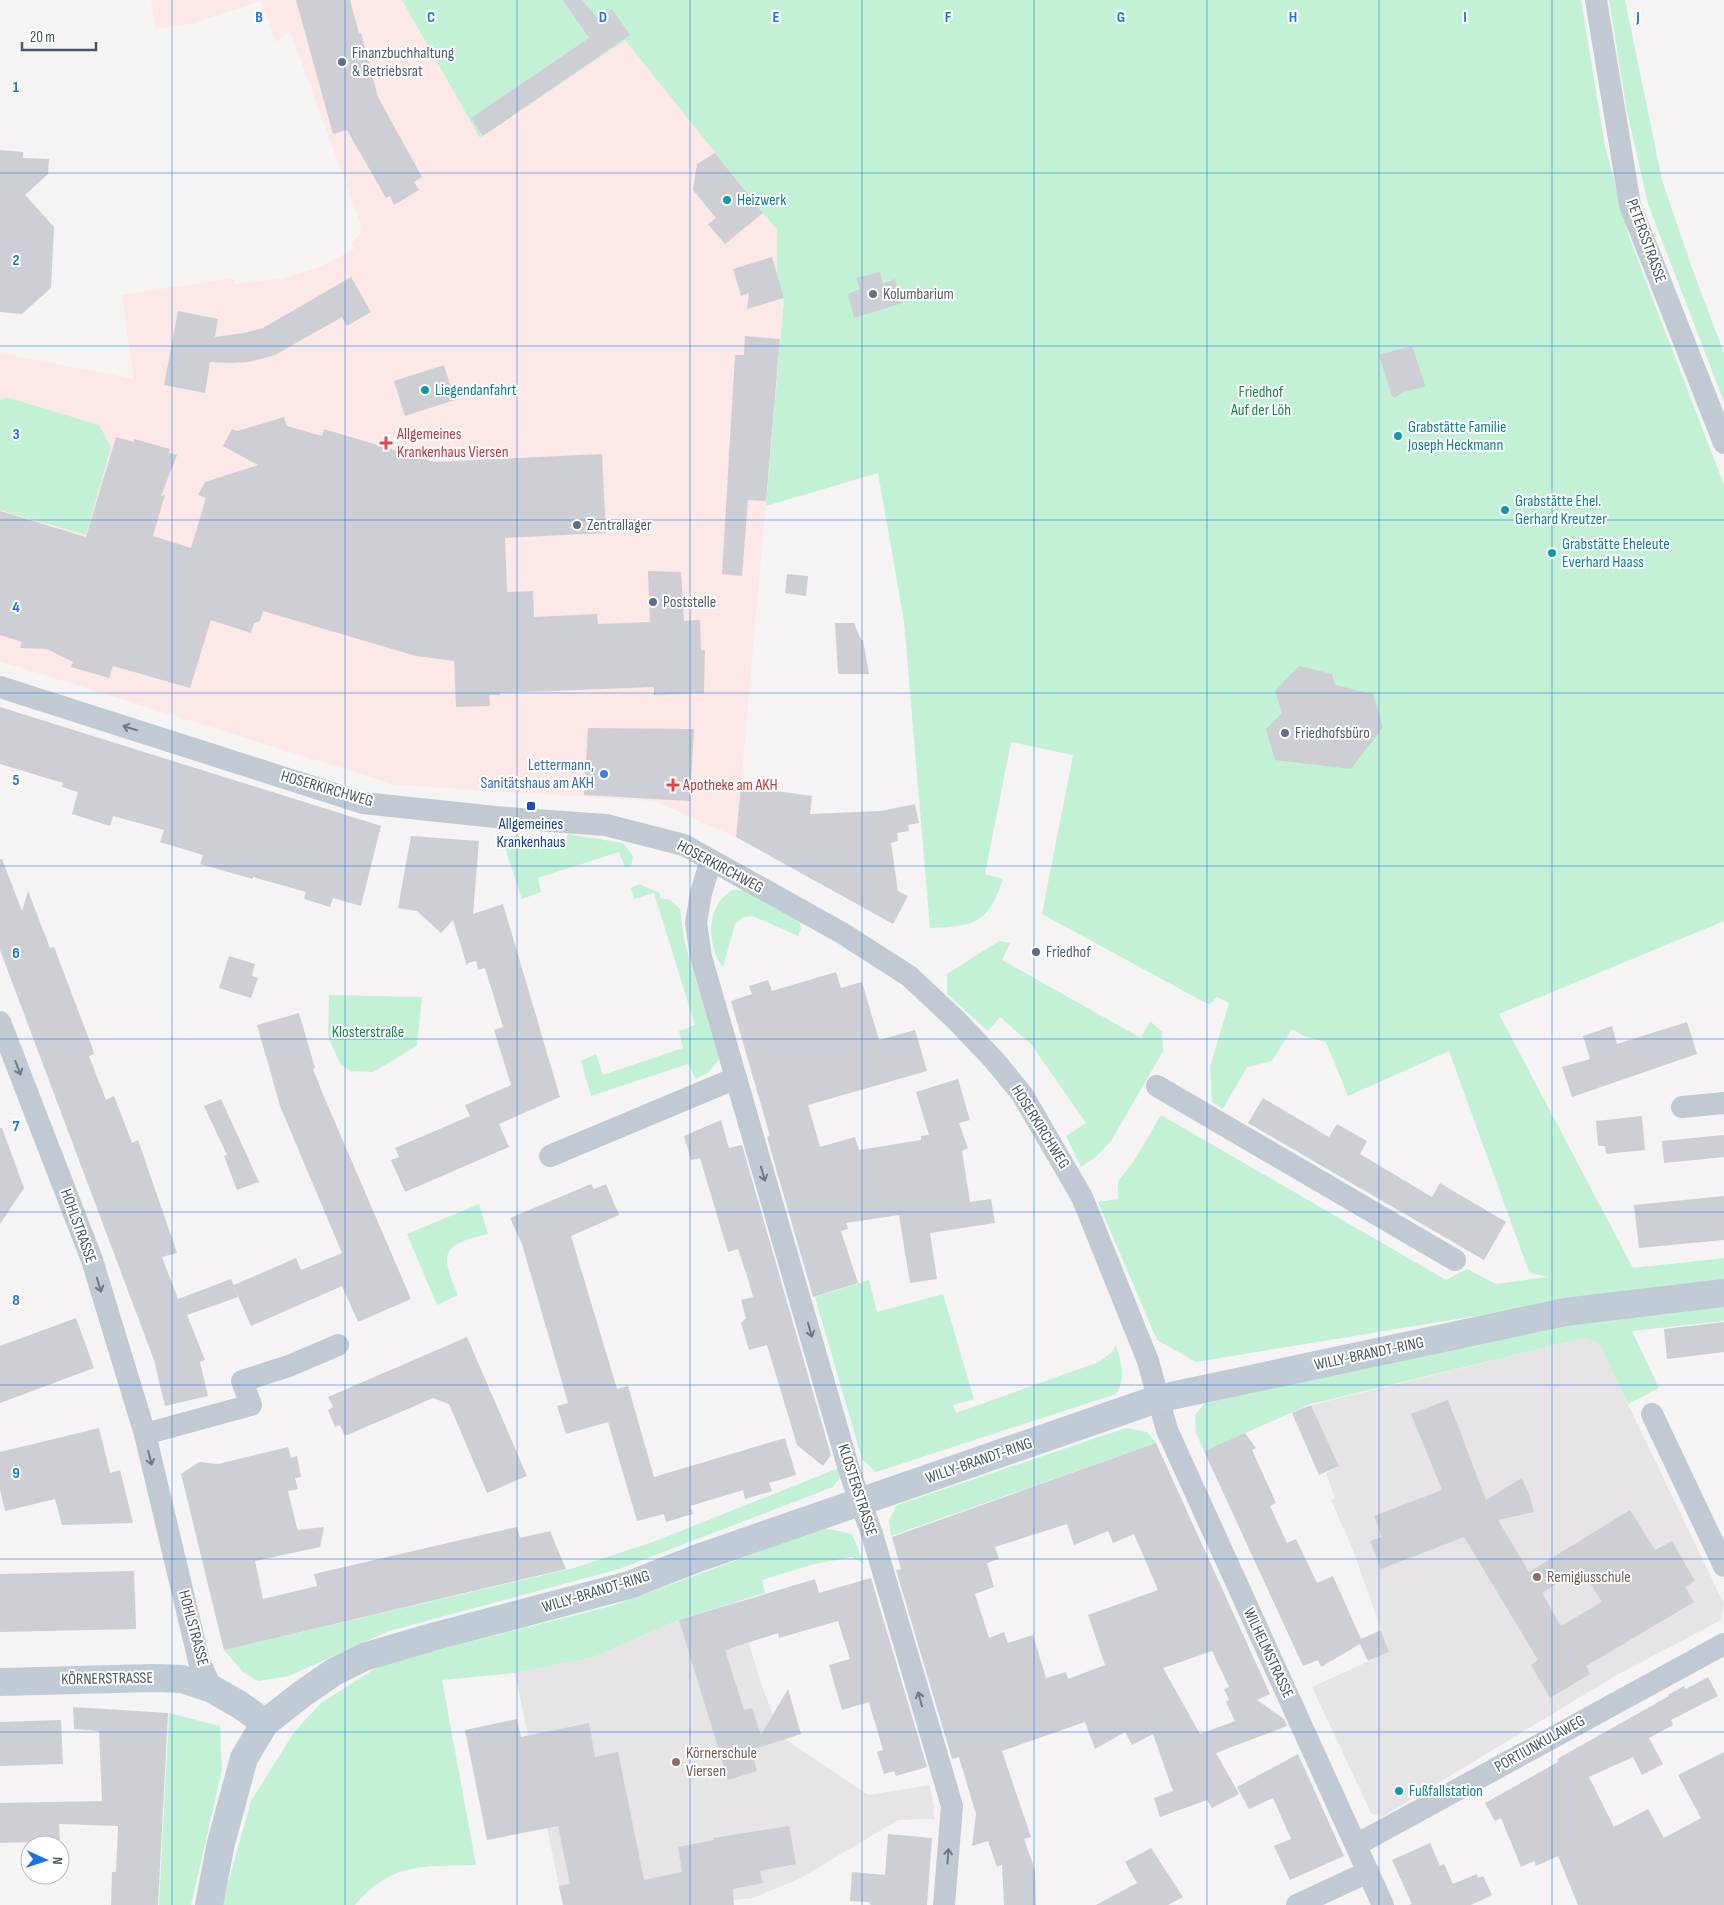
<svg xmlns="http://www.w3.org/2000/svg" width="1724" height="1905" font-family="'Sofia Sans Condensed',sans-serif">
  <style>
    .education { fill: #e6e4e5 }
    .medical { fill: #fce8e6 }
    .green { fill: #c3f1d5 }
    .building { fill: #cdcfd5; fill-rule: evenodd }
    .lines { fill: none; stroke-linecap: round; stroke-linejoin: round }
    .minor { stroke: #c1cad2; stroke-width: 22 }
    .secondary { stroke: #c1cbd6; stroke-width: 28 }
    .oneway { stroke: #6e7983 }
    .grid { fill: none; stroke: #1a73e8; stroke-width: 1; stroke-opacity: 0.55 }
    .service-dot { fill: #5c6f8a; stroke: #fff; stroke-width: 2 }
    .culture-dot { fill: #0f9aa8; stroke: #fff; stroke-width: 2 }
    .worship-dot { fill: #6b7280; stroke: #fff; stroke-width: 2 }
    .health-dot { fill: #e0444e; stroke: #fff; stroke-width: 2 }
    .shop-dot { fill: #3f7fe0; stroke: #fff; stroke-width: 2 }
    .transit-dot { fill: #1a4fb4; stroke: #fff; stroke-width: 2 }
    .education-dot { fill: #8d6e63; stroke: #fff; stroke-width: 2 }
    .labels { text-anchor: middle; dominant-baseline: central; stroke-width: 4; stroke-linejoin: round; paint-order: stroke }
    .service-label { font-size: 16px; fill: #4e5e75; stroke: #fff; text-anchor: start }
    .culture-label { font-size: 16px; fill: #0d838f; stroke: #fff; text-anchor: start }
    .street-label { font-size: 16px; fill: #4a5661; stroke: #fff }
    .worship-label { font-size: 16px; fill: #5b616d; stroke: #fff; text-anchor: start }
    .park-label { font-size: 16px; fill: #17864f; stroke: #fff }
    .health-label { font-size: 16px; fill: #be3a42; stroke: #fff; text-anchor: start }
    .shop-label { font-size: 16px; fill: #366cbe; stroke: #fff; text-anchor: end }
    .transit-label { font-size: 16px; fill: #164399; stroke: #fff }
    .education-label { font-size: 16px; fill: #785e54; stroke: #fff; text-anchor: start }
    .grid-label { font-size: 16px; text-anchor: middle; font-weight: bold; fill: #1a73e8; stroke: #fff; stroke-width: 4; stroke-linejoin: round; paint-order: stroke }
  </style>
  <rect width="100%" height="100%" fill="#f5f3f3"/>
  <g class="education">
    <path d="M1585,1338l14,6 125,260 -3,16 -106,56 -233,141 -11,-4 -59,-126 77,-35 -36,-102 -22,-50 4,-2 -9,-25 13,-7 -28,-61z"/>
    <path d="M736,1602l25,81 21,56h3l83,56 62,-10 4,21v13l-36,1 -99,59 -46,19 -77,7h-113l-48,-232 79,-16 84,-37z"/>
  </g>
  <path class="medical" d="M151,0h251l78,137 145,-98 152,191v46l7,22 -48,539 -82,-36 -258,-16 -396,-124v-308l134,26 -12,-84 111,-17 1,6 47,-5 39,-12 34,-18 -2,-6 11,-13 -73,-199 -14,11 -15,-41 -68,22 -37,6z"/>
  <g class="green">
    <path d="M402,0h1179l24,146 24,91 95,248v436l-225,93 134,254 91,-10v22l-96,11 -432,71 -39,-22 -59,-138 20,-3v-18l16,-20 27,-46 285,165 21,-11 29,15 51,-7 -18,-5 -80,-221 -101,45 -22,-54 -22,-6 -12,-7 -20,32 -25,6 -24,42 -11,-7 -2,-35 19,-64 -12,-6 -7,7 -6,-2 -162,-88 31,-159 -62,-13 -26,132 18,5c-15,45 -28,47 -73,49l-26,-307 -26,-148 -112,33 18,-208 -7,-22v-46l-152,-190 -145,98z"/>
    <path d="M1609,0h16l37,180 30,88 32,85v49l-76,-198 -21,-93z"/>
    <path d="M6,397l93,28 12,22 -25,88 -86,-25v-109z"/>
    <path d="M568,834l55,9 10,13 -2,10 -6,1 -6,-15 -81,26 3,14 -19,7 -19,-57 59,4z"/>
    <path d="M639,884l21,9v5l10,2 10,9 4,31 35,119 -11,14 -12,6 -8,-15 -97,32 -10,-35 15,-7 7,21 80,-27 -4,-17 16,-6 -41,-132 -20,6 -3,-11z"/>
    <path d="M733,890h9l57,31 2,8 -3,7 -45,-20 -10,1 -8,7 -12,43c-17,-22 -17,-63 10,-77z"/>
    <path d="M999,941l11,2 -8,17 139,78 9,-17 12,11 1,19 -52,90 -15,16 -15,10 -15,-31 20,-13 -55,-79 -31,-27 -12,14 -41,-37v-20z"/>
    <path d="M329,995l93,2 -5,49 -44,26 -22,-1 -10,-6 -13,-28z"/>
    <path d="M479,1204l9,30c-46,11 -49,18 -30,61l-21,10 -30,-71z"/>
    <path d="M869,1280l8,32 66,-18 31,105 -21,6 3,8 143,-51 13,-10 4,-7c5,18 11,32 0,49l-240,78 -14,-13 -47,-162z"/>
    <path d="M1724,1305v16l-92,10 27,57 -31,16 -29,-60 -14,-6 -274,66 -107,47 -8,-18 -1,-18 10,-12 359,-79z"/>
    <path d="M1126,1428l21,4 9,11 -265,93 -2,-16 8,-15z"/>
    <path d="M839,1468v11l-6,8 -214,82 -230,62 -100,45 -31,5 -14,-8 -20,-23 350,-82 79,-26z"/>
    <path d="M824,1528l28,6 12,30 -12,-7 -38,7 -52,16 3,13 -87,27 -84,37 -79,16 -73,7 34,185c-53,2 -83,-4 -121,40h-133l29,-104 44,-70 26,-28 52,-33 21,-9 221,-56z"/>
    <path d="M169,1713l51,13 2,44 -31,135h-32z"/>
  </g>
  <g class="building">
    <path d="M296,0h54l9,33h2l17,64 44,80 -8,5 5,8 -25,15 -4,-9 -4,2 -39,-68 -14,4z"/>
    <path d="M563,0h19l16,19 14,-10 18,26 -147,101 -12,-18 118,-80z"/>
    <path d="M0,150l23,2v6l26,1 -1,15 -23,21 29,32 -3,61 -29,26 -22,-2z"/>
    <path d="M715,153l48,60 -38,31 -17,-20 8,-6 -23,-28 4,-26z"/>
    <path d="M772,257l12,41 -37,11 2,-16 -8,3 -8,-27z"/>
    <path d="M880,272l3,12 12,-5 7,24 -48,15 -6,-24 12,-5 -4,-11z"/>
    <path d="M351,277l20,35 -24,14 -5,-9 -67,38 -26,7 -19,1 -20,-1 -5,31 -41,-8 14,-74 40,8 -3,18 29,-4 19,-5z"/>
    <path d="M745,336l35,3 -14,162 -18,-1 -6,76 -20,-2 13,-219h9z"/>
    <path d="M1412,346l13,39 -1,2 -20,5 -10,6 -2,-2 -13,-41z"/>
    <path d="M444,365l11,35 -50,16 -11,-35z"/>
    <path d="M284,417l3,9 35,10 2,-7 110,33 168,-8 4,79 -101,5 2,54 26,-1 1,26 63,-3 1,10 52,-2 -2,-51 33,1 3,49 16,-1 1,30h4l-1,43 -50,2v-8l-154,6v2h-11l1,11 -34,1 -2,-46 -38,-5 -153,-45 -3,10 -6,2 -3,10 -40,-13 -21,68 -77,-22 -4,12 -38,-11 2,-5 -26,-13 -27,-1 2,-6 -22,-7v-124l86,26 30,-100 18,5v-3l36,10 -1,4 8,2 -16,41 4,-1 -12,41 38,12 15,-50 -8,-3 7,-13 53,-17 -35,-19 9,-17 6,2z"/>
    <path d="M787,574l21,2 -2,20 -21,-3z"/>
    <path d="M835,623h19l7,17h2l6,34h-31z"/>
    <path d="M1299,666l33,8 3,11 38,9 10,33 -32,42 -76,-9 -9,-31 16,-16 -7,-22z"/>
    <path d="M0,707l381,119 -20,80 -28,-8 -3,9 -26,-8 2,-7 -53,-15v2l-53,-15 3,-9 -43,-13 4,-12 -51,-14 -3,10 -38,-12 6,-22 -16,-5 1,-4 -63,-19z"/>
    <path d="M588,728l106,1 -4,72 -106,-6z"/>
    <path d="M741,786l71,10 -2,18 71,-3 34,-7 4,19 -11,2 1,6 -12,2 1,8 -7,2 7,48 10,5 -15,28 -157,-87z"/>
    <path d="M411,836l68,5 -6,73 30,-10 57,193 -61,27 10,23 -104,45 -14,-32 8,-3 -4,-9 75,-32 -5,-11 46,-20 -17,-55 9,-3 -18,-59 -7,2 -2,-9 -8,2 -1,3 -14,-46 -12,13 -24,-22 -19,-3z"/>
    <path d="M0,859h2l20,52 6,-20 22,57 4,-1 38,100 2,7 -5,2 17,44 8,-4 18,47 6,-3 39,113 -15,4 16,42 53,-20 3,6 62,-27 5,12 41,-17 -62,-147 -23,-81 42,-12 16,55 -2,1 9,23 89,207 -53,23 -16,-36 -91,40 -17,-39 4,10 -51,18 18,45 -5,2 8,34 -43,10 -11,-46 -154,-410z"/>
    <path d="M229,956l26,8 -3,12 6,2 -7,20 -32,-10z"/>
    <path d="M836,972l5,16 21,-6 17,58 36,-10 12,41 -119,34 12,42 35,-10 4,13 62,-10v-4l8,-1 -13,-43 42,-13 12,41 -11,3 9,25 -6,3 8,51 21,-3 4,24 -65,10 7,46 -27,4 -11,-68 -53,8 2,6 -7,2 17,52 -45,14 -46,-160 3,-1 -39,-135 21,-7 -3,-8 19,-6 4,11z"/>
    <path d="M1687,1022l10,32 -125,43 -10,-30 28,-8 -7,-23 29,-10 5,18z"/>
    <path d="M1263,1098l66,39 8,-13 30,17 -7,13 72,43 8,-14 66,39 -22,38 -236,-137z"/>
    <path d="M221,1099l38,83 -22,8 -13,-34 3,-1 -23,-49z"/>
    <path d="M1642,1116l3,34 -39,4 -1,-8h-7l-2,-25z"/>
    <path d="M721,1120l8,28 13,-3 89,310 -8,11 -26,-21 -30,-100 -18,5 -8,-27 5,-5 -5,-18 12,-3 -7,-24 -8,-24 -10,3 -28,-94 -9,2 -7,-24z"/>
    <path d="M0,1128h2l22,60 -24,36z"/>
    <path d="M1724,1135v22l-60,6 -2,-22z"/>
    <path d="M591,1184l3,5 12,-5 13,31 -48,21 46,153 11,-3 26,91 131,-39 11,37 -27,8 3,8 -27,8 -2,-9 -53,16 3,8 -27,8 -2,-8 -27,7 -29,-99 -42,12 -9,-28 11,-3 -46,-159 -12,-26z"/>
    <path d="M1724,1196v44l-85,8 -5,-43z"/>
    <path d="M76,1318l18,50 -94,35v-57z"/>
    <path d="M1724,1322v30l-57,7 -3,-30z"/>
    <path d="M467,1337l60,139 -40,17 -38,-89 -16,-6 -88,38 -5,-11 -5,2 -7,-17 5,-3 -5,-10z"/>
    <path d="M1448,1400l38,100 36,-22 7,16 5,18 -36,8 31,52 101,-62 25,40 17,-9 23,40 -10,6 9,15 -108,64 4,8 -40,24 -19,-33 7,-5 -74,-123 -83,32 -11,-28 12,-4 -8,-21 68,-26 -31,-76zM1581,1568l21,34 -41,24 -19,-33z"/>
    <path d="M1311,1405l28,61 -20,9 -27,-62z"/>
    <path d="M99,1428l11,45 10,-3 13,53 -71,2 -7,-26 -50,12 -5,-22v-37z"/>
    <path d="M1245,1433l11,15 -4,2 24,53 -6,3 17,37 9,-4 21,44 16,-7 28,63 20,-9 8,22 -21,9 -8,-17 -39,23 -3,-7 -15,6 -99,-215z"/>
    <path d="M1156,1443l114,251 -13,6 27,19 3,7 -71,27 23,41 -27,14 -5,-8 -47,17 -6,-19 19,-7 -20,-57 -21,11 -7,-13 -30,17 -10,-27 -83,29 29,86 -7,2 11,31 1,35h-32l-2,-40 -5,2 -9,-26 -16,5 4,-32 -17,-57 -7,2 -56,-189 5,-1 -9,-32zM1067,1524l7,21 34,-14 5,12 21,-9 24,56 -70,25 17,50 -37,14 -2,-7 -20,6 -13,-43 -25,8 -4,-11 -15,6 -14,-44 19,-7 -7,-24 12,-4 -4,-12zM1212,1651l17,36 -5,2 5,11 -3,2 9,19 -35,13 -37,-66z"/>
    <path d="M288,1447l3,11 6,-2 4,21 -6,1 3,11 -10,2 9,37 1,2 26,-3 -4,20 -65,14 8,38 54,-13 -3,-12 203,-47 3,11 30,-7 16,38 -342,81 -43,-176 18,-12 19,2z"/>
    <path d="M134,1571l2,58 -136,3v-58z"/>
    <path d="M871,1578l56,189 -31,9 -2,-5 -10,3 -7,-22 6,-2 -14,-48 -27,8 -13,-45 21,-6 -12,-38 -59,17 -1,-5 -53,17 19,60 8,-2 9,27 27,-46 13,45 -50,16 6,21 -29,9 -49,-160 136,-41 4,14z"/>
    <path d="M1708,1677l10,19 -47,24 2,5 -24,13 14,26 -21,11 -9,-18 -44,20 25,50 34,-18 16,29 37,-20 -23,-43 46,-23v153h-146l-20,-49 -22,10 -2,-5 -13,6 -20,-49 -6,3 -10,-18 73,-41 -1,-3 112,-63 -1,-1 16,-9 2,3z"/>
    <path d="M73,1707l95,6 -10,192h-47l1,-33h4l2,-46 -59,-2 1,17 -60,2v-40l102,-2 -3,-70 -25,-2z"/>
    <path d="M517,1719l4,18 68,-14 6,34 23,-5 26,128 38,-8 -4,-25 36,-7 -1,-2 76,-12 7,38 -36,7 3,12 -30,6 1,16h-171l-4,-19 11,-2 -12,-58 -71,14 -22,-110z"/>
    <path d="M61,1720l2,44 -63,2v-44z"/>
    <path d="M1298,1754l46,102 -54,24 -16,-34 17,-7 -18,-41 -24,11 -12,-22z"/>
    <path d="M888,1834l44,4 -5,67h-56l-2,-3 -19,-1 2,-29 33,3z"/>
    <path d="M1430,1843l10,23 4,-2 9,20 24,-10 1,4 5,-2 9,19 -21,10h-63l4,-1 -20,-44z"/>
    <path d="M1151,1848l32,49 -15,8h-72l41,-22 -12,-21z"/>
  </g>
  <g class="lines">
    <g class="minor">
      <path d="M1596,0l34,205 94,238"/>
      <path d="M0,687l363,116 132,14 111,8 78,20 158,88 67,43 46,43 39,41 28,34 60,103 66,164 19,69 216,475"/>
      <path d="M711,860l-10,33 -5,30 5,34 149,516 22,61 80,272 -8,99"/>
      <path d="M0,1022l92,238 53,174 54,227 13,28"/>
      <path d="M1157,1086l298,174"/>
      <path d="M1682,1107l42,-4"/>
      <path d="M550,1156l186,-78"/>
      <path d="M1652,1414l72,152"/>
      <path d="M145,1434l106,-29 -9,-24 47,-15 49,-21"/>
      <path d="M1356,1845l368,-201"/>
      <path d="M1297,1905l71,-33"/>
    </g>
    <g class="secondary">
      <path d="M0,1682l154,-4 28,1 30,10 28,16 25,18"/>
      <path d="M209,1905l12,-62 23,-85 21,-35 37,-29 32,-22 30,-15 68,-20 197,-52 69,-27 459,-159 408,-87 159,-19"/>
    </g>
  </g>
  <defs><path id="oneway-shaft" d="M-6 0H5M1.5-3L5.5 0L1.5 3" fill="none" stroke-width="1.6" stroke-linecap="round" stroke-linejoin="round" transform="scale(1.25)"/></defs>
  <g class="oneway">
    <use href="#oneway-shaft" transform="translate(130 728) rotate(-163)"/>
    <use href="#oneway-shaft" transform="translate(18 1068) rotate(69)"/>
    <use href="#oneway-shaft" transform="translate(763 1174) rotate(74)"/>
    <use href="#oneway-shaft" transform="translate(99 1285) rotate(73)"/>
    <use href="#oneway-shaft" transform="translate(810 1330) rotate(74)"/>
    <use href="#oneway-shaft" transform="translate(150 1458) rotate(76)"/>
    <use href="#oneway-shaft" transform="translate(920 1699) rotate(-106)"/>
    <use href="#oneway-shaft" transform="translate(948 1856) rotate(-86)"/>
  </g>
  <path class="grid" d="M172,0v1905M345,0v1905M517,0v1905M690,0v1905M862,0v1905M1034,0v1905M1207,0v1905M1379,0v1905M1552,0v1905M0,173h1724M0,346h1724M0,520h1724M0,693h1724M0,866h1724M0,1039h1724M0,1212h1724M0,1385h1724M0,1559h1724M0,1732h1724"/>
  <g class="service-dot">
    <circle cx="342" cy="62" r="5"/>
    <circle cx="577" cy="525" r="5"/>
    <circle cx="653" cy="602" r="5"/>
    <circle cx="1285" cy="733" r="5"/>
    <circle cx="1036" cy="952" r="5"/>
  </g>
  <g class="culture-dot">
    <circle cx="727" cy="200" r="5"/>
    <circle cx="425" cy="390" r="5"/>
    <circle cx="1398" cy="436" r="5"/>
    <circle cx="1505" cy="510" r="5"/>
    <circle cx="1552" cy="553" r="5"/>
    <circle cx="1399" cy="1791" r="5"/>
  </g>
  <circle class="worship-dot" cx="873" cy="294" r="5"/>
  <g class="health-dot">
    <path d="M383.5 435.5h5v5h5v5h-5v5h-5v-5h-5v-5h5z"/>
    <path d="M670.5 777.5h5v5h5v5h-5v5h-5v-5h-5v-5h5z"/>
  </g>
  <circle class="shop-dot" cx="604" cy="774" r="5"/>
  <rect class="transit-dot" x="526" y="801" width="10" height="10" rx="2.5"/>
  <g class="education-dot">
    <circle cx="1537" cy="1577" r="5"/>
    <circle cx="676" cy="1762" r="5"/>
  </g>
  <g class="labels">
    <g class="service-label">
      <text x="352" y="53">Finanzbuchhaltung<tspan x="352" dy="18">&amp; Betriebsrat</tspan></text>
      <text x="587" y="525">Zentrallager</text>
      <text x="663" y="602">Poststelle</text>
      <text x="1295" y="733">Friedhofsbüro</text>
      <text x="1046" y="952">Friedhof</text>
    </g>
    <g class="culture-label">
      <text x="737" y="200">Heizwerk</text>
      <text x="435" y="390">Liegendanfahrt</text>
      <text x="1408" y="427">Grabstätte Familie<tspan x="1408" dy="18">Joseph Heckmann</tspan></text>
      <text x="1515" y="501">Grabstätte Ehel.<tspan x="1515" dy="18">Gerhard Kreutzer</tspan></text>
      <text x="1562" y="544">Grabstätte Eheleute<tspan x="1562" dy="18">Everhard Haass</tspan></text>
      <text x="1409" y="1791">Fußfallstation</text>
    </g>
    <g class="street-label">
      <text transform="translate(1646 241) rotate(70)">PETERSSTRASSE</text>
      <text transform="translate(327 789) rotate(16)">HOSERKIRCHWEG</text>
      <text transform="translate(720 867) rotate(28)">HOSERKIRCHWEG</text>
      <text transform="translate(1040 1127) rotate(58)">HOSERKIRCHWEG</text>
      <text transform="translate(78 1226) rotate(70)">HOHLSTRASSE</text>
      <text transform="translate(1369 1354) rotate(-12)">WILLY-BRANDT-RING</text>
      <text transform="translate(979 1461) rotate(-19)">WILLY-BRANDT-RING</text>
      <text transform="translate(857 1490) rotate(72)">KLOSTERSTRASSE</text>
      <text transform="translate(596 1592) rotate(-17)">WILLY-BRANDT-RING</text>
      <text transform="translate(193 1628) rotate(75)">HOHLSTRASSE</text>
      <text transform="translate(1268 1653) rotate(65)">WILHELMSTRASSE</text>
      <text transform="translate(107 1679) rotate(-1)">KÖRNERSTRASSE</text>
      <text transform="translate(1540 1744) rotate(-29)">PORTIUNKULAWEG</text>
    </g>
    <g class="worship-label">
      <text x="883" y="294">Kolumbarium</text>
    </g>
    <g class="park-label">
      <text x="1261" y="392">Friedhof<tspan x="1261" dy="18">Auf der Löh</tspan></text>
      <text x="368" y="1032">Klosterstraße</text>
    </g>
    <g class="health-label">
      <text x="397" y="434">Allgemeines<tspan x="397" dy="18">Krankenhaus Viersen</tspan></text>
      <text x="683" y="785">Apotheke am AKH</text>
    </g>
    <g class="shop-label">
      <text x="594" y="765">Lettermann,<tspan x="594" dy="18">Sanitätshaus am AKH</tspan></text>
    </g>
    <g class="transit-label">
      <text x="531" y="824">Allgemeines<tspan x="531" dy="18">Krankenhaus</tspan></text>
    </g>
    <g class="education-label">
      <text x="1547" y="1577">Remigiusschule</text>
      <text x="686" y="1753">Körnerschule<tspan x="686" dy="18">Viersen</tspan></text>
    </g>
  </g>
  <g class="grid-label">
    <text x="259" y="22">B</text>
    <text x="431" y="22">C</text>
    <text x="603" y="22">D</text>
    <text x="776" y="22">E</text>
    <text x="948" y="22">F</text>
    <text x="1121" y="22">G</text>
    <text x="1293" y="22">H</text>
    <text x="1465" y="22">I</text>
    <text x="1638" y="22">J</text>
    <text x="16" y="92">1</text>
    <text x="16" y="265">2</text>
    <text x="16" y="439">3</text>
    <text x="16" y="612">4</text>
    <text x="16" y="785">5</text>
    <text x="16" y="958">6</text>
    <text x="16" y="1131">7</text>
    <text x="16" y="1305">8</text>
    <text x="16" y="1478">9</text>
  </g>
  <g transform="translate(45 1860) rotate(93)"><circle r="24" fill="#ffffff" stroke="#b7bbc0"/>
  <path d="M0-4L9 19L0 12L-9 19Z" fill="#1a73e8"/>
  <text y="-8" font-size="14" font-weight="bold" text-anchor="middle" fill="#4a5661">N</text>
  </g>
  <path d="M22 42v8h74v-8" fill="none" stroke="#4a5661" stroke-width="2.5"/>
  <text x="30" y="42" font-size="15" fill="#4a5661" stroke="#ffffff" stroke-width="4" paint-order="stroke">20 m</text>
</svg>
